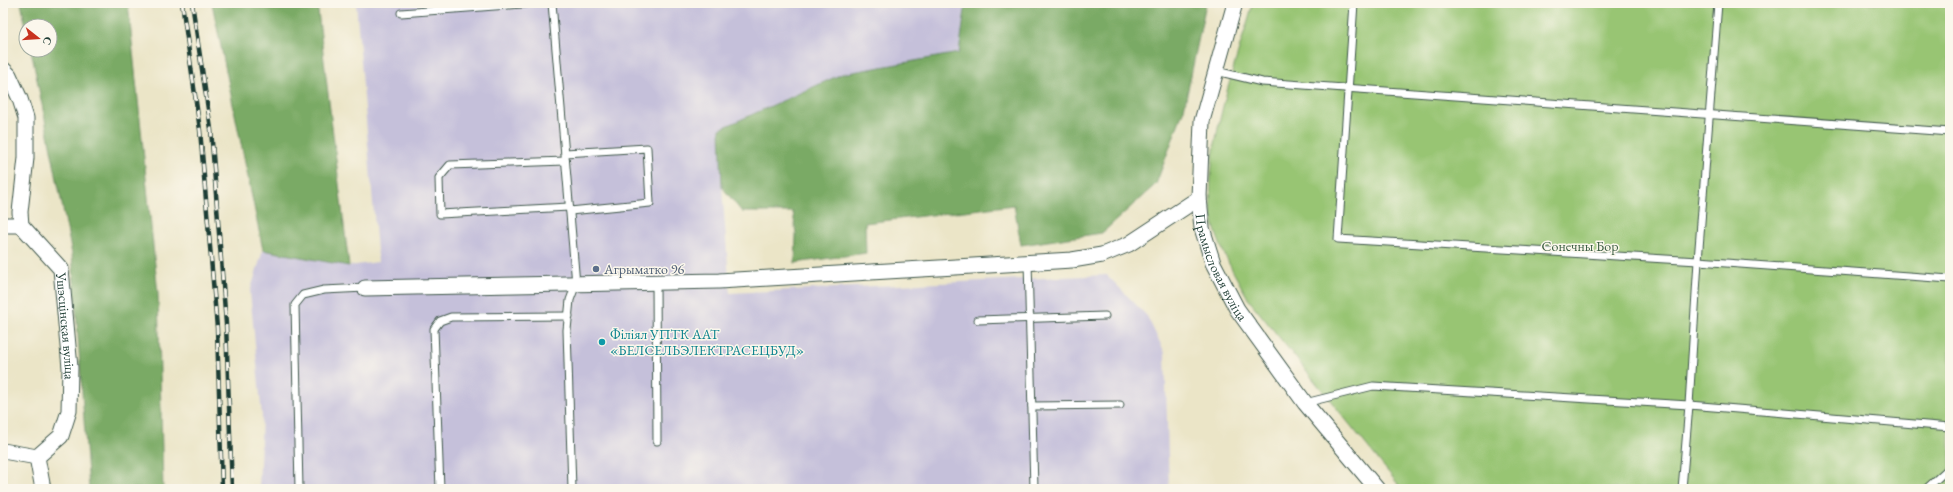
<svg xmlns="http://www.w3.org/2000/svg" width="1953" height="492" font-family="'EB Garamond',serif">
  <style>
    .industrial { fill: #c5c0da }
    .green { fill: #98c573; stroke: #5c8154 }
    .forest { fill: #7aaa65; stroke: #4c744c }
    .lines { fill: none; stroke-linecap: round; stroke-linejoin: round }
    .lane-casing { stroke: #3e564a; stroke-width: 9 }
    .street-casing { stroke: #3e564a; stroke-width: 17 }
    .lane { stroke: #fff; stroke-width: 7 }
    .street { stroke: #fff; stroke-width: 15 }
    .rail-casing { stroke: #1f3d34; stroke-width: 4.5 }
    .rail { stroke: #fbf7ec; stroke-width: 3; stroke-dasharray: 9; stroke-linecap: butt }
    .service-dot { fill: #5c6f8a; stroke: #fbf7ec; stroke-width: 1.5 }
    .culture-dot { fill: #0f9aa8; stroke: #fbf7ec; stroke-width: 1.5 }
    .labels { text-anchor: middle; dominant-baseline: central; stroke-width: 3; stroke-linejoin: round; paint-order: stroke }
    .park-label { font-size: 14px; fill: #3d5f44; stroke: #fbf7ec }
    .street-label { font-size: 14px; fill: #1f3d34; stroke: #fbf7ec }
    .service-label { font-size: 14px; fill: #4e5e75; stroke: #fbf7ec; text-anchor: start }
    .culture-label { font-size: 14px; fill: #0d838f; stroke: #fbf7ec; text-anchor: start }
  </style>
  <rect width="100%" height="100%" fill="#fbf7ec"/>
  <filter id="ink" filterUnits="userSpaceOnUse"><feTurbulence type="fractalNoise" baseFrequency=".025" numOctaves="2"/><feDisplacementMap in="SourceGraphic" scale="8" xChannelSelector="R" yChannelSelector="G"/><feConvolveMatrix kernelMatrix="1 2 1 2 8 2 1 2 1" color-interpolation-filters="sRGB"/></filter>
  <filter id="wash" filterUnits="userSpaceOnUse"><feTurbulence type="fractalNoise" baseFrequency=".012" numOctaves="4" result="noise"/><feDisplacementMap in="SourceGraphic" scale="16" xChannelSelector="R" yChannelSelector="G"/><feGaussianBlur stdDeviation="0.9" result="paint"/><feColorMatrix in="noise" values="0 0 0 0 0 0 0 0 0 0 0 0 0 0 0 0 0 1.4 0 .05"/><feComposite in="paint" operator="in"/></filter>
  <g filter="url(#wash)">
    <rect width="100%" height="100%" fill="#ebe5c7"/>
    <path class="industrial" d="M356,3h610l-7,50 -117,21 -122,55 2,58 8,106 377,-18 40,41 18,37 4,136h-910l3,-73 -12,-124 13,-42 86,16 29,-4z"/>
    <path class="green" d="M1253,3h697v486h-548l-153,-189c-13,-23 -28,-48 -35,-74 -15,-64 21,-160 39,-223z"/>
    <g class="forest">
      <path d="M21,3h107l30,291 5,195h-74l-17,-235 -41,-204h19v-24l-24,1z"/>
      <path d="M212,3h105l32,263 -86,-16z"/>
      <path d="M966,3h240l-22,106 -28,75 -54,49 -81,12 -7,-40 -149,18 1,30 -71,10 1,-29 -3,-22h-51l-20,-25 -2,-58 122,-55 117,-21z"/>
    </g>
  </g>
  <g filter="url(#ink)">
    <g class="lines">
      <defs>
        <g id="lane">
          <path d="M552,3l24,281 -6,16 -3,30 5,159"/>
          <path d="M1354,3l-16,236 360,22 252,18"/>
          <path d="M401,13l134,-10"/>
          <path d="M1216,71l46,11 688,50"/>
          <path d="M565,153l82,-5 3,55 -80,8"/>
          <path d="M565,161l-115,4 -11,13 1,36 129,-7"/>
          <path d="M1028,262l6,227"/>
          <path d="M656,282l1,159"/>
          <path d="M978,320l127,-4"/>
          <path d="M1305,403l68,-17 316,19 261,22"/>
          <path d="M1032,406l88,-1"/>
          <path d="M299,489l-4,-184 8,-10 21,-5 41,-2"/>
          <path d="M440,489l-6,-160 6,-8 11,-4 118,-1"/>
          <path d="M1682,489l7,-84 9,-144 20,-258"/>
          <path d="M1926,489l24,-22"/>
        </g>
        <g id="street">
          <path id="s1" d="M1235,3l-33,118 -3,77 3,30 11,35 24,46 68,94 72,86"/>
          <path id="s2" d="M3,69l6,6 11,24 6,19v40l-6,54 1,13 40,44 9,99 -1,43 -8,25 -24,21 6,32"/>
          <path d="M3,225h18"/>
          <path d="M365,288l354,-7 353,-21 30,-5 27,-11 70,-46"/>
          <path d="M3,451l34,6"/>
        </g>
      </defs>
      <use href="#lane" class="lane-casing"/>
      <use href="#street" class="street-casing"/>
      <use href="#lane" class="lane"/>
      <use href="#street" class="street"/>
      <defs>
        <g id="rail">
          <path d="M182,3l18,127 17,198 5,161"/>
          <path d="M192,3l19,126 15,195 6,165"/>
        </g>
      </defs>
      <use href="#rail" class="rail-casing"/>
      <use href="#rail" class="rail"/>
    </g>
  </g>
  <circle class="service-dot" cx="596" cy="269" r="4"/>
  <circle class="culture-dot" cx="602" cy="342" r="4"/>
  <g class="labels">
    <g class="park-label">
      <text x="1580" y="246">Сонечны Бор</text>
    </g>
    <g class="street-label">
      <text stroke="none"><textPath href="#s1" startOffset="273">Прамысловая вуліца</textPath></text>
      <text stroke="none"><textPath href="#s2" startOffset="279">Ушэсцінская вуліца</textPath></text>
    </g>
    <g class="service-label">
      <text x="604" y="269">Агрыматко 96</text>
    </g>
    <g class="culture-label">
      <text x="610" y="334">Філіял УПТК ААТ<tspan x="610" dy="16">«БЕЛСЕЛЬЭЛЕКТРАСЕЦБУД»</tspan></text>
    </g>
  </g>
  <rect width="1953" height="492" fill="none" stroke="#fbf7ec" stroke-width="16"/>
  <g transform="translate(38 38) rotate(107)"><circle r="19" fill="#fbf7ec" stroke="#a3ada2"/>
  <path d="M0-3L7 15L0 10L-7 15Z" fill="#c8321e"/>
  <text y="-6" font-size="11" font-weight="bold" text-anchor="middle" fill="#1f3d34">С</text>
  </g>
</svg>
